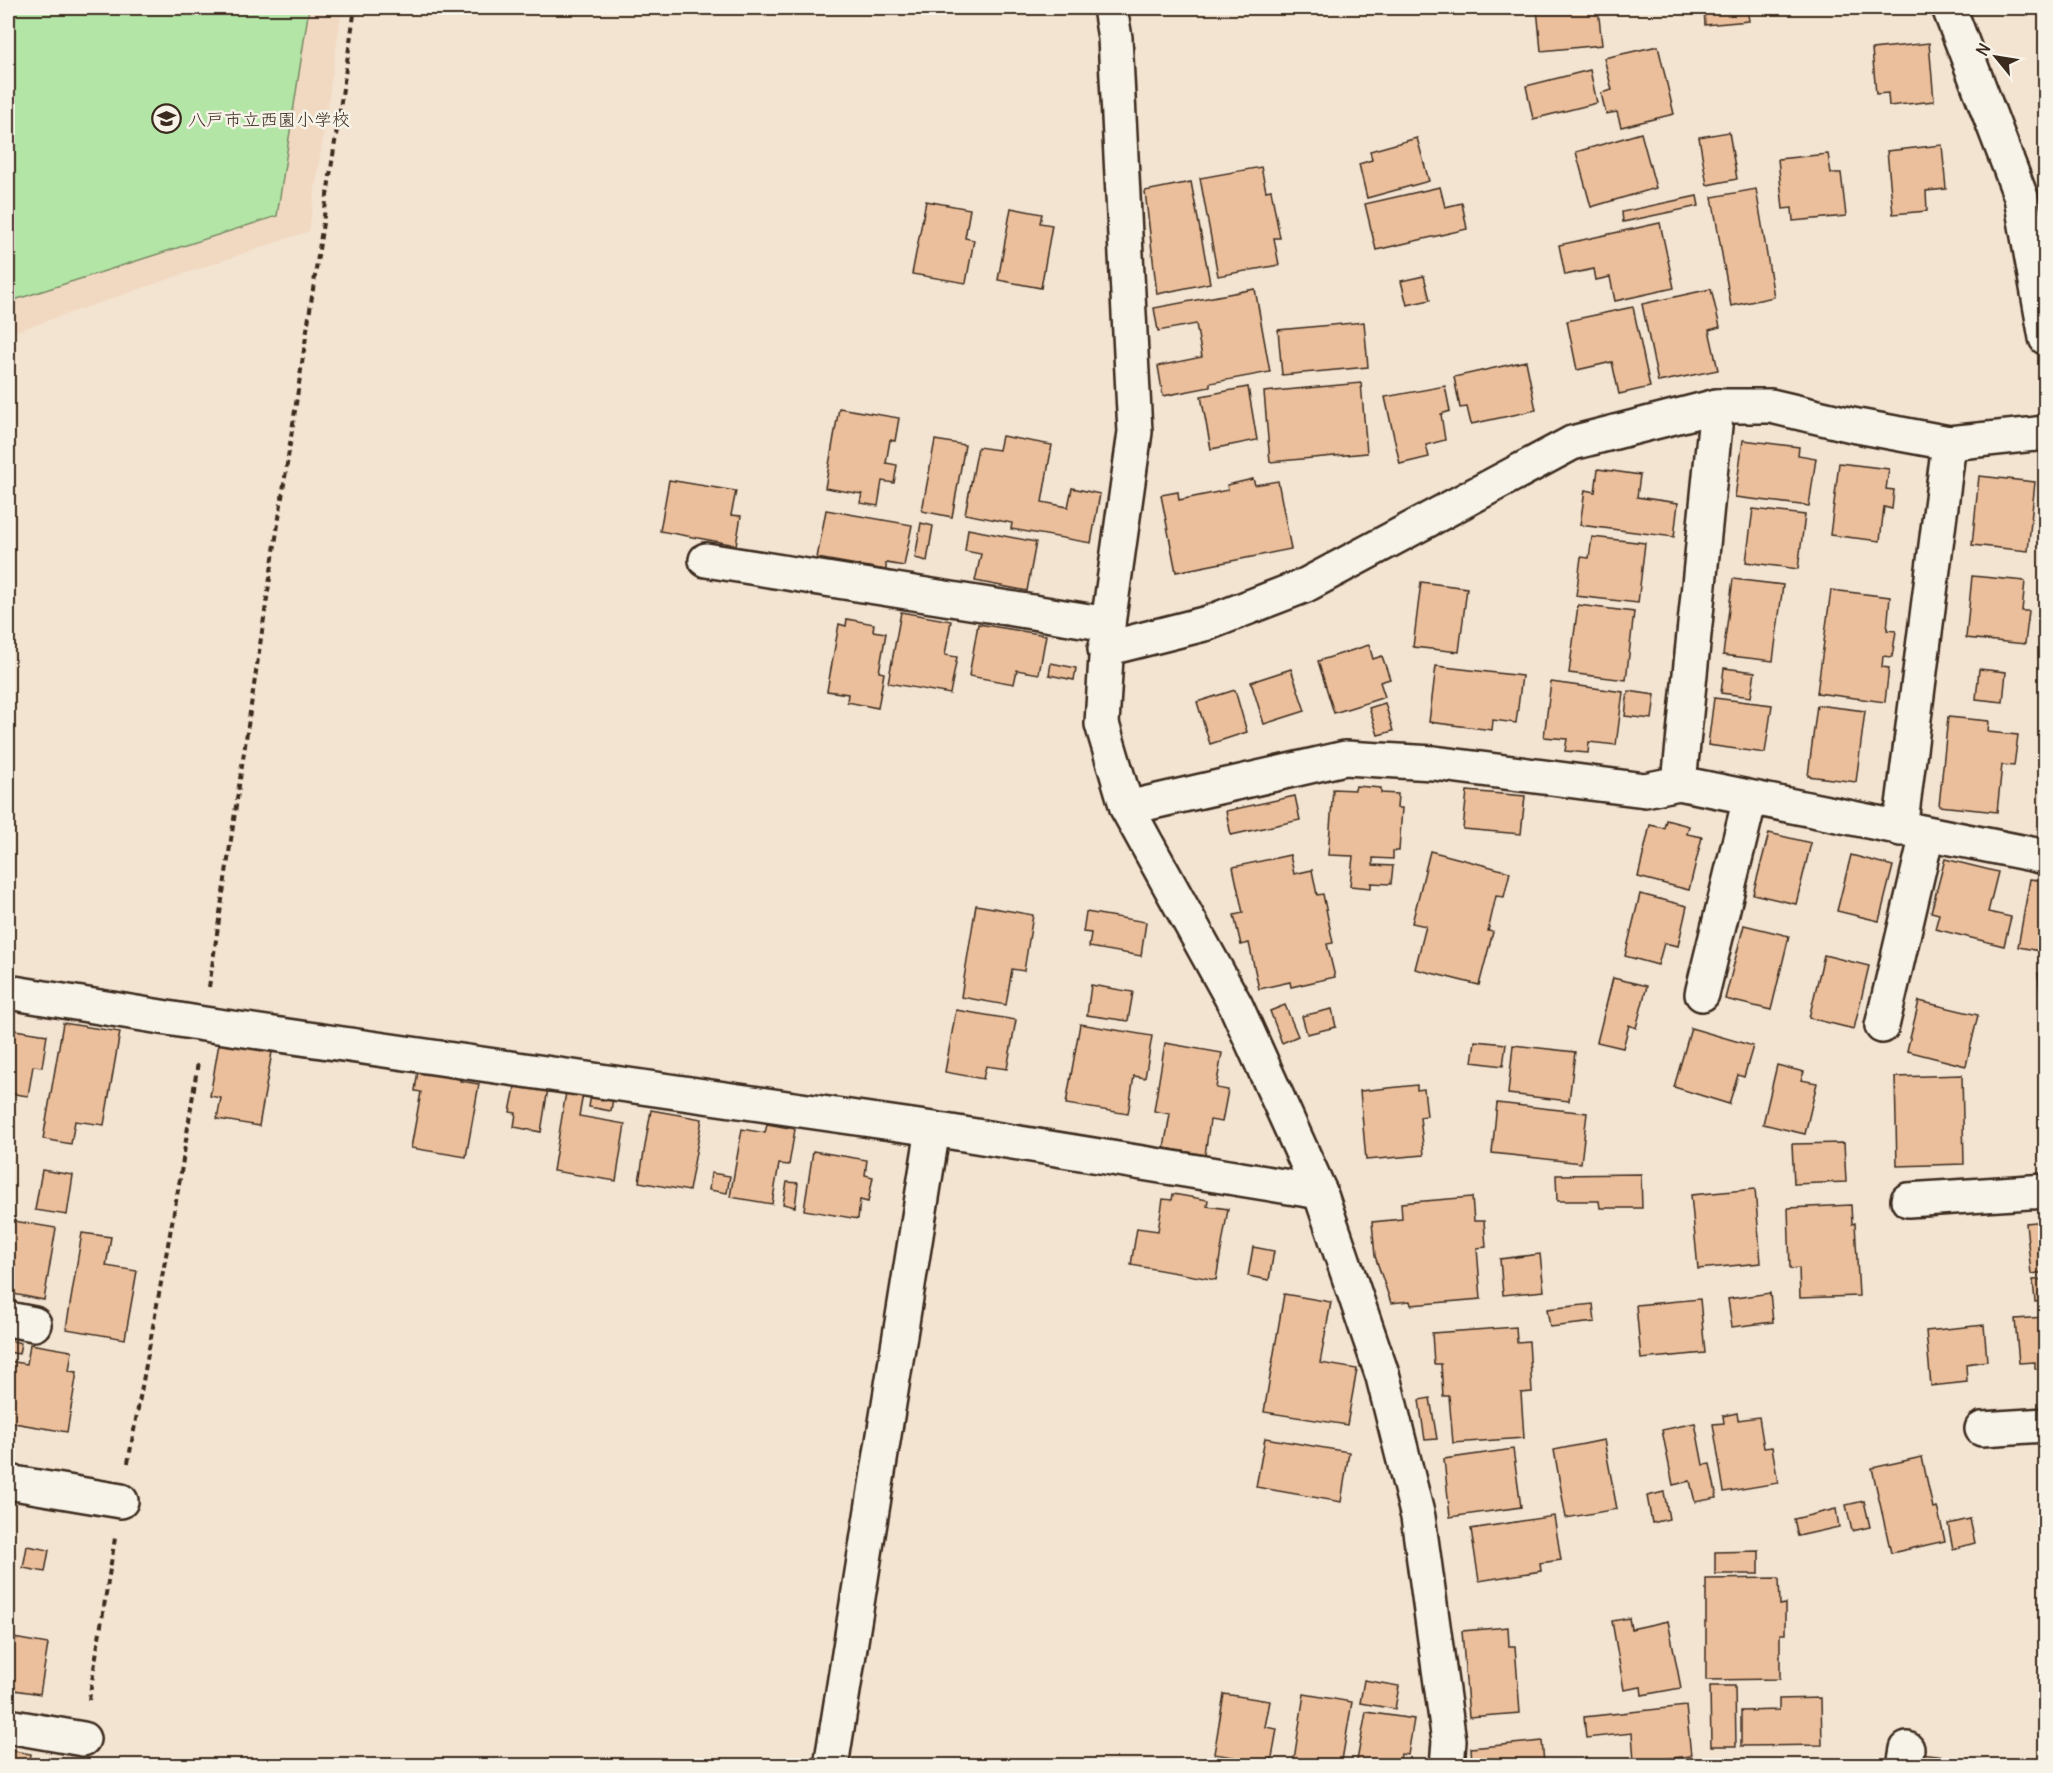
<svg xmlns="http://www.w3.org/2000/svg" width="2053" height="1773" font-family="Delius,'Klee One',sans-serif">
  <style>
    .built { fill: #f1d8c1 }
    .green { fill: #b3e5a6; stroke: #778862; stroke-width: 1.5 }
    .building { fill: #ebbf9b; stroke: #3b2a1e; stroke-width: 1.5 }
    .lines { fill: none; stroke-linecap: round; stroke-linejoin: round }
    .minor-casing { stroke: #3b2a1e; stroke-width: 38 }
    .path { stroke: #3b2a1e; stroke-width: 4; stroke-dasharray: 6 4.5; stroke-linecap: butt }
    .minor { stroke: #f7f3e8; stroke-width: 33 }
    .labels { text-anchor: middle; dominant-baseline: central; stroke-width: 5; stroke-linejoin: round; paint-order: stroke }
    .poi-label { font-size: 18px; fill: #3b2a1e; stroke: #f7f3e8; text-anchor: start }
  </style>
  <rect width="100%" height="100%" fill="#f3e3d1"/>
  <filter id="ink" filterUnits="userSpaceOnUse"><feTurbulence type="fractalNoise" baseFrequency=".0167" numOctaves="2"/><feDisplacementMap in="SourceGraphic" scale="12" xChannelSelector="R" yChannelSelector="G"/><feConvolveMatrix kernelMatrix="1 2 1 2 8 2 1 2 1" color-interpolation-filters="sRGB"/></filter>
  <g filter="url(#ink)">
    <path class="built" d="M8,8h334l-33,223 -301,103z"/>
    <path class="green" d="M8,8h301l-32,208 -269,86z"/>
    <g class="building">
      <path d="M1537,8h61l4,37 -61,6z"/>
      <path d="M1704,8h43l2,13 -44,4z"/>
      <path d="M1929,43l5,58 -45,5 -1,-13 -12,1 -4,-45z"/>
      <path d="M1658,46l16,68 -53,13 -4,-15 -11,2 -5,-21 11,-3 -8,-32z"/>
      <path d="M1590,70l7,33 -64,16 -7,-33z"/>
      <path d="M1729,132l8,47 -30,6 -8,-48z"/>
      <path d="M1641,133l15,55 -65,19 -15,-55z"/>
      <path d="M1417,138l12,43 -62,17 -8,-34 13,-4 -2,-9z"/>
      <path d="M1942,145l4,44 -20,2 1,20 -34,3 -6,-63z"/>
      <path d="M1828,154l3,19h10l5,43 -53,5 -1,-13 -9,1 -5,-50z"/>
      <path d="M1261,167l5,24 5,-1 9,48h-6l5,27 -61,11 -18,-98z"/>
      <path d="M1191,182l19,101 -53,11 -12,-103z"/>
      <path d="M1440,187l5,20 17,-4 5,26 -91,21 -11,-46z"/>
      <path d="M1756,189l18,108 -43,9 -19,-109z"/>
      <path d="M1697,196l2,10 -76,16 -1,-10z"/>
      <path d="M926,201l44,8 -5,29 9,2 -8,43 -54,-9z"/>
      <path d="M1011,208l31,6 -2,9 12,2 -11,63 -43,-8z"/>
      <path d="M1660,223l14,65 -59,13 -5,-24 -14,3 -2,-11 -29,6 -6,-30z"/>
      <path d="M1424,276l6,24 -23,5 -6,-24z"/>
      <path d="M1255,289l15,83 -60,11v4l-47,9 -5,-30 44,-9 -6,-33 -38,7 -4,-23z"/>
      <path d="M1711,289l9,38 -11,3 9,40 -60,12 -16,-78z"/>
      <path d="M1633,307l17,80 -31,7 -7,-32 -35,8 -10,-49z"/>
      <path d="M1364,322l4,45 -86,8 -4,-45z"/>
      <path d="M1526,361l10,49 -65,14 -4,-17 -7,1 -6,-31z"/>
      <path d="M1361,383l6,70 -97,9 -6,-70z"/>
      <path d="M1445,386l5,25 -9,3 4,26 -19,5 3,12 -29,7 -15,-67z"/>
      <path d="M1248,387l9,53 -46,9 -10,-53z"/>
      <path d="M839,408l60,10 -4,23 -5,-1 -4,23 11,2 -3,18 -12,-2 -4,25 -18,-3 2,-9 -37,-6z"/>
      <path d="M1002,436l50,9 -10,57 26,5 4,-19 28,6 -9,49 -80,-14 1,-6 -47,-9 13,-67 21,3z"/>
      <path d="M935,440l30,5 -13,72 -30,-6z"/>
      <path d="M1743,440l56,7 -1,8 18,3 -7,48 -74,-9z"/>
      <path d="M1839,463l50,6 -3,20 8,1 -2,19 -8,-2 -4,34 -50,-6z"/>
      <path d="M1598,469l42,6 -3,22 41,6 -4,34 -94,-12 5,-35 10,2z"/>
      <path d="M1979,476l56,6 -7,69 -56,-6z"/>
      <path d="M1253,479l2,6 23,-4 13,68 -115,23 -15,-77 17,-3 1,8 49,-10 -1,-5z"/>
      <path d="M669,480l67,11 -5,24 10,1 -5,29 -76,-14z"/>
      <path d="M1753,509l52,6 -7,54 -52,-7z"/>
      <path d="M826,510l86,15 -8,41 -18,-3v7l-69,-12z"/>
      <path d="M921,523l12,3 -6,35 -12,-3z"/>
      <path d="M968,529l68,13 -9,49 -52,-10 6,-27 -16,-3z"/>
      <path d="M1592,537l53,6 -7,60 -62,-7 5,-39 8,1z"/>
      <path d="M1972,576l53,5 -3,30h7l-4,33 -59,-6z"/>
      <path d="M1733,579l50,6 -10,76 -50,-6z"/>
      <path d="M1421,582l46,6 -8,64 -46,-5z"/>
      <path d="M1831,590l59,7 -3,33 9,1 -4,26 -9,-1 -1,11 7,1 -4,34 -68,-9z"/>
      <path d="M1578,605l56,7 -8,68 -57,-7z"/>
      <path d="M901,612l50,9 -6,34 12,2 -7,37 -62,-11z"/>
      <path d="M847,619l27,5 -1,7 13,2 -7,39 5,1 -6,35 -31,-6 1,-8 -21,-3 12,-67 7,2z"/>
      <path d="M978,624l68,11 -7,39 -22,-4 -3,14 -45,-8z"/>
      <path d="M1369,645l4,14 9,-3 8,23 -10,3 5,15 -51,16 -16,-52z"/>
      <path d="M1051,663l25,5 -2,12 -25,-5z"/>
      <path d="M1436,666l86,10 -6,47 -23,-3 -1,10 -63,-8z"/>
      <path d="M1724,668l31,4 -4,25 -30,-4z"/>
      <path d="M1291,669l14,42 -41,13 -13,-42z"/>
      <path d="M1979,669l27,3 -3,30 -27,-3z"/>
      <path d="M1551,682l72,10 -7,53 -27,-3 -1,11 -23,-2 2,-12 -23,-2z"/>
      <path d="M1235,690l12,42 -37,12 -13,-42z"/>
      <path d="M1628,691l27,4 -3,24 -27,-3z"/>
      <path d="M1714,698l58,7 -7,48 -57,-8z"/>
      <path d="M1385,703l8,28 -15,4 -9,-27z"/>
      <path d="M1817,705l48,6 -9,71 -48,-6z"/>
      <path d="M1948,717l41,4 -1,11 30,3 -4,31 -12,-1 -5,47 -58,-6z"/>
      <path d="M1356,786l25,2v5l17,1 -1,14h5l-3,43h-6v8l-20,-1v7l20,1 -2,18 -20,-1v5l-21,-2 3,-30 -25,-1 5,-66 22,1z"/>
      <path d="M1467,791l58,5 -4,38 -58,-5z"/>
      <path d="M1295,796l5,24 -69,15 -5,-24z"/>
      <path d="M1666,820l23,6 -2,8 15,3 -13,53 -51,-13 12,-52 14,3z"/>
      <path d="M1769,833l42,10 -15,61 -43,-10z"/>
      <path d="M1430,851l80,21 -6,25 -8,-1 -8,35 5,1 -14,53 -64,-16 11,-43 -14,-3z"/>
      <path d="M1290,855l4,19 18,-4 5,25 6,-1 10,49 -6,1 8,33 -44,10 -1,-5 -31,7 -10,-46 -8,2 -7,-30 9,-2 -10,-46z"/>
      <path d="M1851,855l42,11 -14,55 -42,-10z"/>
      <path d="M1945,859l53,13 -10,40 23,5 -7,29 -69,-17 4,-15 -8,-2z"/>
      <path d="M2030,879l16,2v71l-28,-5z"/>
      <path d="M1640,894l47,12 -9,40 -14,-3 -6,22 -33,-9z"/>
      <path d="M976,905l57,10 -9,56 -12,-2 -6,36 -45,-8z"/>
      <path d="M1086,912l60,10 -5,34 -52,-9 2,-14 -8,-1z"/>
      <path d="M1744,925l45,11 -18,74 -46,-11z"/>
      <path d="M1824,955l45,11 -15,63 -45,-11z"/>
      <path d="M2046,972v20h-6l-2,-19z"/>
      <path d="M1613,978l34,8 -11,42 -7,-3 -6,23 -26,-6z"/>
      <path d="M1091,985l42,7 -5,29 -41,-6z"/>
      <path d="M1919,1001l59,14 -12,51 -59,-15z"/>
      <path d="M1285,1005l13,31 -16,7 -12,-32z"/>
      <path d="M1332,1009l4,18 -29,7 -5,-18z"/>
      <path d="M956,1010l60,10 -9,49 -21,-3 -3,13 -38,-7z"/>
      <path d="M63,1023l57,9 -16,93 -29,-4 -4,23 -28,-5z"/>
      <path d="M1080,1024l72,12 -7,42 -11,-2 -6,38 -62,-10z"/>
      <path d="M1691,1028l62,18 -9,31 -6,-2 -9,29 -55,-17z"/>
      <path d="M8,1029l39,6 -5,32 -9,-1 -5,30 -20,-3z"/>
      <path d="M1475,1041l31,3 -3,22 -31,-4z"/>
      <path d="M219,1043l53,9 -13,74 -42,-7 4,-21 -11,-2z"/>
      <path d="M1165,1043l57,10 -6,35 12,2 -6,32 -12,-2 -5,35 -41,-7 6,-34 -16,-3z"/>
      <path d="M1513,1045l62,7 -6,49 -61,-7z"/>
      <path d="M419,1063l43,7 -2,11 19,3 -13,73 -55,-9 10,-56 -6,-1z"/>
      <path d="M1777,1065l27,7 -3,8 16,3 -12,51 -42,-10z"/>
      <path d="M1962,1075l2,89 -67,2 -2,-89z"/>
      <path d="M517,1077l32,5 -8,50 -27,-5 2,-14 -6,-1z"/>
      <path d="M1417,1085v5l7,-1 3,27 -7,1 4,38 -58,5 -6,-69z"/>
      <path d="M567,1086l17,3 -5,27 46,8 -9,57 -63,-10z"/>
      <path d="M592,1088l22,3 -3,20 -22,-4z"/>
      <path d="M1497,1103l90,10 -6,50 -89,-10z"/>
      <path d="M651,1110l51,9 -13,72 -50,-9z"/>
      <path d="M767,1124l28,5 -6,36 -10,-1 -7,40 -42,-7 12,-68 23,4z"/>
      <path d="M1844,1143l2,39 -52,2 -2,-40z"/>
      <path d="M813,1151l54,9 -2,15 8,2 -5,25 -8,-2 -2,19 -54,-9z"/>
      <path d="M42,1170l31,5 -6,40 -32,-5z"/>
      <path d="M711,1173l19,3 -3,17 -18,-3z"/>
      <path d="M1641,1174l1,34h-42l-1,-7h-42l-1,-26z"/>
      <path d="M787,1182l11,1 -3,24 -12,-3z"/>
      <path d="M1755,1189l6,74 -63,6 -7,-74z"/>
      <path d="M1173,1194l35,6 -1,6 21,3 -12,71 -85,-15 6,-37 21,3 5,-32 9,1z"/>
      <path d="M1472,1197l2,24h10l2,26 -9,1 4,51 -70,6 -1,-4 -19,2 -16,-47 -3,-34 30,-3 -1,-16z"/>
      <path d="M1851,1205l1,19 3,-1 4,73 -59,2 -1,-30 -9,1 -2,-61z"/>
      <path d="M8,1220l48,8 -12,72 -36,-7z"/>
      <path d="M2046,1221v51l-15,2 -5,-51z"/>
      <path d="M82,1233l29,4 -5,29 31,5 -12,68 -59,-10z"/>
      <path d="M1253,1247l21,4 -5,29 -21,-4z"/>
      <path d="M1540,1254l4,37 -41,4 -3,-36z"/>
      <path d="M2046,1279v22l-11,1 -2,-22z"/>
      <path d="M1770,1293l3,29 -41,5 -4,-28z"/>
      <path d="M1284,1294l47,8 -11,61 37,6 -10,56 -83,-13z"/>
      <path d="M1700,1299l5,54 -64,6 -5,-54z"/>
      <path d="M1593,1304l2,18 -45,5 -3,-18z"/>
      <path d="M2046,1317v51l-11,1v-7l-16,1 -4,-44z"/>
      <path d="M1984,1325l3,36 -21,3 1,18 -36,4 -5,-55z"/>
      <path d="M1516,1327l1,15 12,-1 3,51 -11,1 3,45 -71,5 -4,-47h-6l-2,-32h-7l-2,-31z"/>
      <path d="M8,1340l13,3 -2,11 -11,-2z"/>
      <path d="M30,1344l42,7 -3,20 8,1 -10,60 -59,-10v-61l19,3z"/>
      <path d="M1430,1398l7,41 -12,1 -6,-40z"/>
      <path d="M1737,1413l1,7 21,-3 5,31 8,-1 6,36 -54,9 -11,-68 11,-1 -1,-7z"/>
      <path d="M1695,1423l8,42 7,-1 7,34 -22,4 -5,-21 -17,4 -11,-55z"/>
      <path d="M1265,1438l84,14 -8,50 -85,-15z"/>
      <path d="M1604,1440l13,69 -51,9 -12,-68z"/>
      <path d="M1513,1449l8,58 -71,10 -6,-58z"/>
      <path d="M1922,1457l11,51 4,-1 8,34 -54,12 -19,-85z"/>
      <path d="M1664,1492l5,27 -17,4 -5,-27z"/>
      <path d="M1864,1501l6,26 -18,4 -6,-26z"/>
      <path d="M1836,1509l3,18 -41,9 -4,-17z"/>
      <path d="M1554,1516l7,44 -21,3 1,8 -62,10 -8,-52z"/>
      <path d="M1970,1519l5,24 -22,6 -5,-25z"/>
      <path d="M27,1546l22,4 -4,22 -22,-4z"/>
      <path d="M1759,1551v23h-44v-22z"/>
      <path d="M1779,1578l1,27 5,-1v30h-5v45l-74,1v-101z"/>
      <path d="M1629,1618l2,11 37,-8 13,67 -39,7 -1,-8 -17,3 -12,-69z"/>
      <path d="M1508,1627l1,19h6l5,67 -51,4 -7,-86z"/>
      <path d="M8,1637l40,7 -8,50 -32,-5z"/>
      <path d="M1364,1680l35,6 -4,23 -35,-6z"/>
      <path d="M1710,1686h25l1,60h-25z"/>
      <path d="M1224,1694l46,7 -5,26 12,2 -6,34 -57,-9z"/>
      <path d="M1304,1694l48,8 -11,64h-48z"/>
      <path d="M1821,1698l1,47 -81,1v-35l38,-1v-11z"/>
      <path d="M1686,1706l5,50 -57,6 -2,-29 -46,5 -2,-21z"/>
      <path d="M1366,1712l48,7 -6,36 -7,-1 -2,12h-43z"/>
      <path d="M1542,1741l2,22h16v3h-90v-2l2,-1 -1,-15z"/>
      <path d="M8,1750l23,4 -2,12h-21z"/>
      <path d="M1919,1754l96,11v1h-97z"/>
      <path d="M1762,1763l63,1v2h-63z"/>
    </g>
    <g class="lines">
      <defs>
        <g id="minor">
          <path d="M1110,8l5,30 20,394 -27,192 -6,100 25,84 109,198 84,186 63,185 35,140 31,224 -2,25"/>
          <path d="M1949,8l72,189 25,141"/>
          <path d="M706,560l402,64"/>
          <path d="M1105,649l103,-26 98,-38 266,-142 145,-37h54l81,19 97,18 97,-10"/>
          <path d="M1679,783l38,-377"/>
          <path d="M1127,808l218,-50 89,5 211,27 34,-7 367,74"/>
          <path d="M1900,829l49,-386"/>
          <path d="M8,992l196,32 729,105 387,63"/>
          <path d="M1702,994l48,-196"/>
          <path d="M1882,1026l45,-192"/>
          <path d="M1908,1200l138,-9"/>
          <path d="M8,1319l26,5"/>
          <path d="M1982,1429l64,-4"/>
          <path d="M8,1482l113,19"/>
          <path d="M8,1726l75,13"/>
          <path d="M831,1766l102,-637"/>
          <path d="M1904,1766l3,-17"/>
        </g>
      </defs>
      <use href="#minor" class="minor-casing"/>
      <g class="path">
        <path d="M209,987l146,-979"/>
        <path d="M128,1463l52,-284 18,-117"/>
        <path d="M89,1700l26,-162"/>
      </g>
      <use href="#minor" class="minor"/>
    </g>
  </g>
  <defs>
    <symbol id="school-ring" viewBox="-11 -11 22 22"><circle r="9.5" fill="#f7f3e8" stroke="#3b2a1e" stroke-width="1.5"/><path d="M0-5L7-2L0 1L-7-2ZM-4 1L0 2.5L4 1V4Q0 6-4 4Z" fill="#3b2a1e"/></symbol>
  </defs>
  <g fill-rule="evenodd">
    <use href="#school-ring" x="150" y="102" width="33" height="33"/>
  </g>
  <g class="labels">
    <g class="poi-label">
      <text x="188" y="119">八戸市立西園小学校</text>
    </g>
  </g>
  <rect width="2053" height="1773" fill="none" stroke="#f7f3e8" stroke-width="30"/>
  <rect x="15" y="15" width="2023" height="1743" fill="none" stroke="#3b2a1e" stroke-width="2" filter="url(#ink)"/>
  <g transform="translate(1996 57) rotate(300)" stroke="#f7f3e8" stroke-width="4.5" paint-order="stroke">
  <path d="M0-4.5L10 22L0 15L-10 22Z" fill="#3b2a1e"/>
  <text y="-9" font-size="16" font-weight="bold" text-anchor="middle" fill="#3b2a1e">N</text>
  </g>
</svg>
